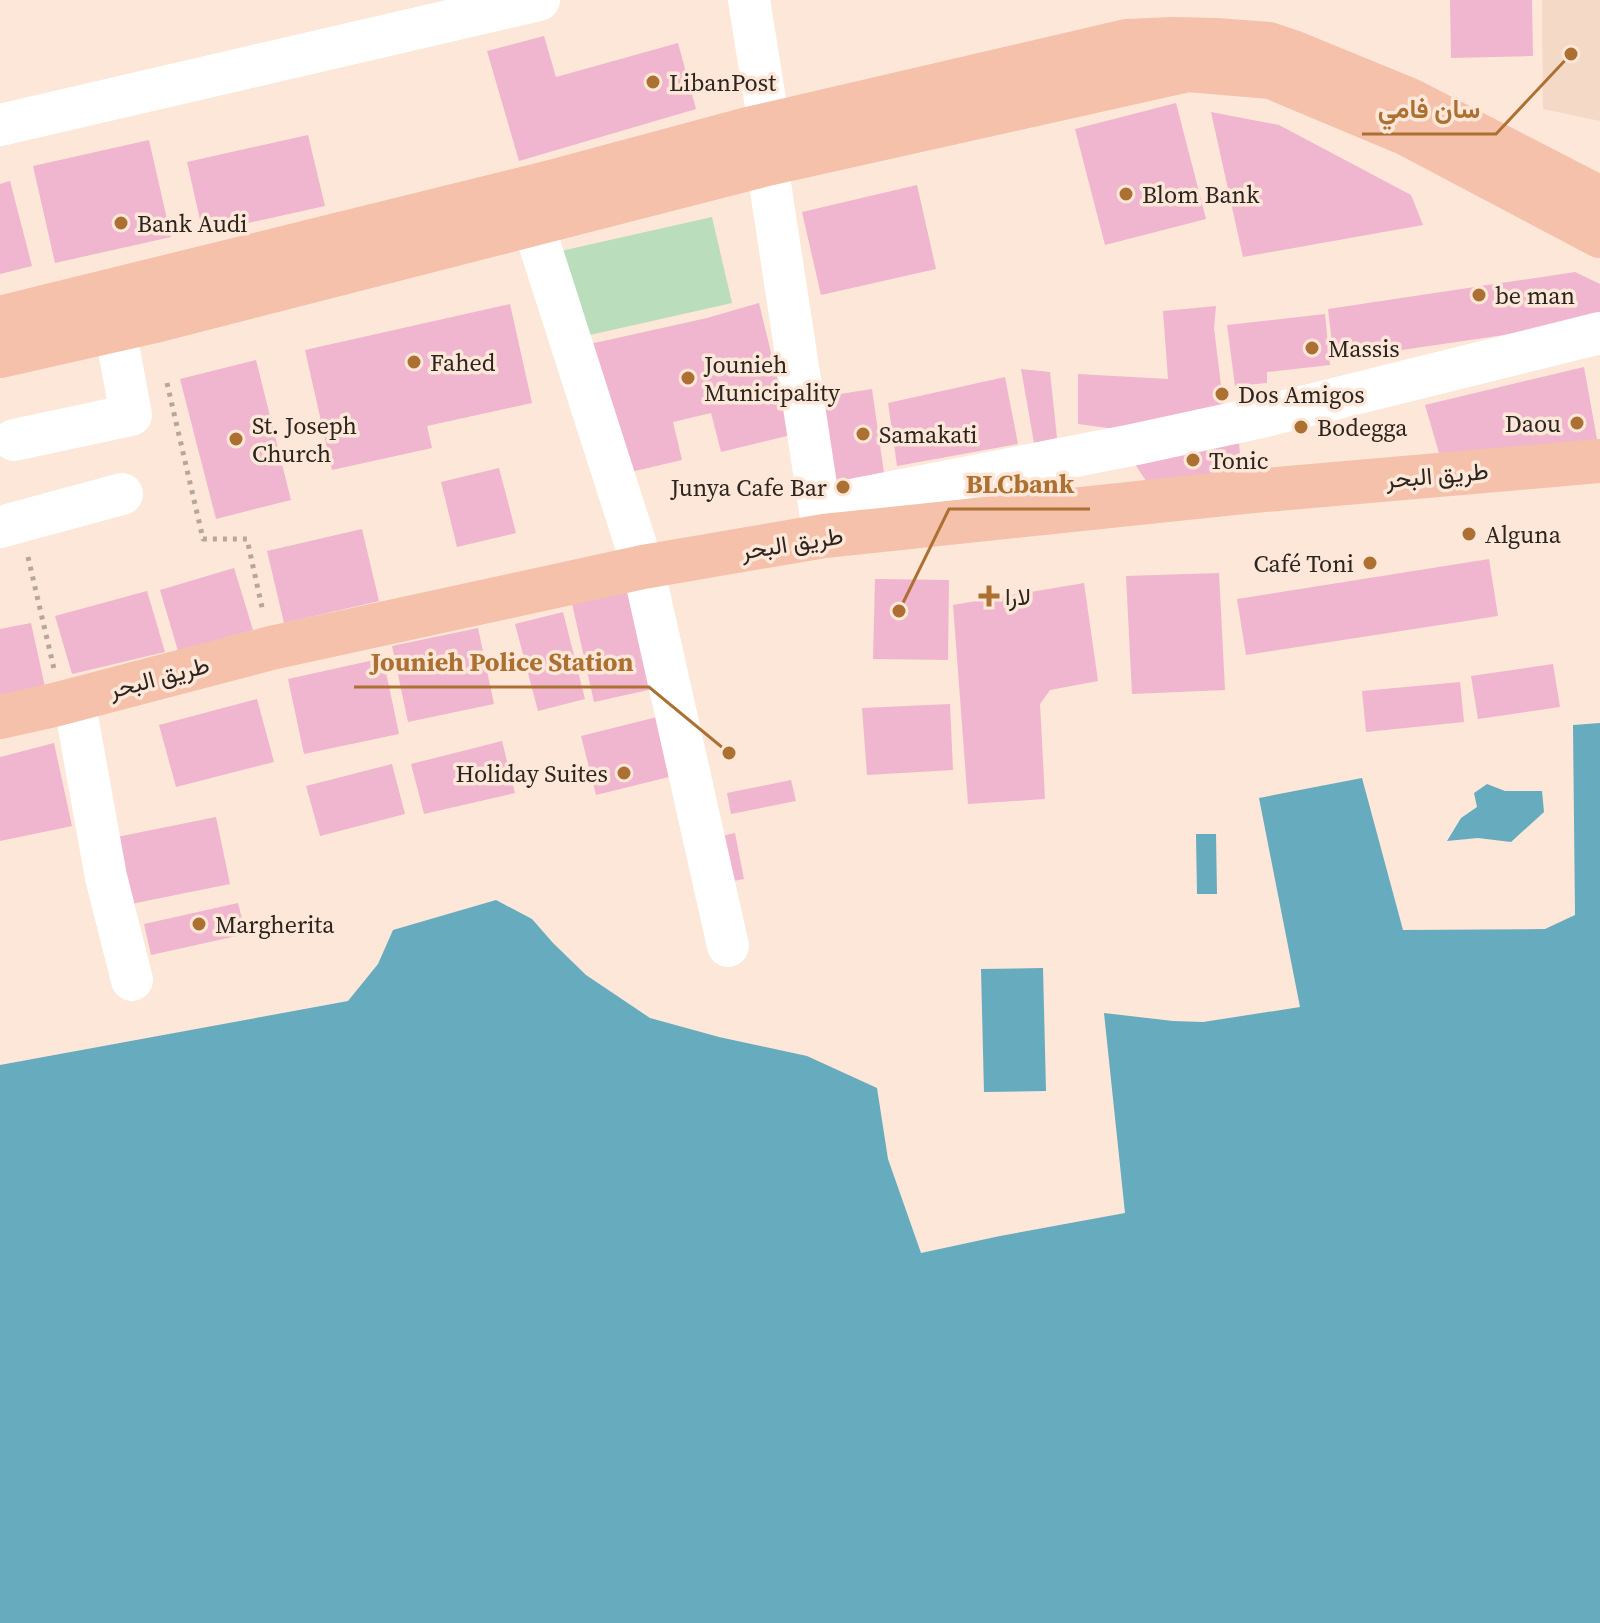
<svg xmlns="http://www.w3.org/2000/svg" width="1600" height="1623" font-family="'Source Serif 4',Vazirmatn,serif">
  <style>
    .built { fill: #f4d9c6 }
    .green { fill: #baddbc }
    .water { fill: #67abbe }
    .building { fill: #f1b6cf }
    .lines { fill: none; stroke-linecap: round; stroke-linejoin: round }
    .path { stroke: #b7a79b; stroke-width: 5; stroke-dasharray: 4 6; stroke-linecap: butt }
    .minor { stroke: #fff; stroke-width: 42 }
    .major { stroke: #f5c1aa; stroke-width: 44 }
    .poi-dot { fill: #ac7132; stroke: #fce7d8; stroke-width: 3 }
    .labels { text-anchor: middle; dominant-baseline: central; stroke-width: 7; stroke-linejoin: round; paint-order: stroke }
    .poi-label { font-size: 24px; fill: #2c251f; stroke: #fce7d8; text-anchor: start }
    .street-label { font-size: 24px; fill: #2c251f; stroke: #fce7d8 }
    .leader { fill: none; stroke: #ac7132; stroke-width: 3 }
    .callout-dot { fill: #ac7132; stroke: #fce7d8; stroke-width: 3 }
    .callout-label { font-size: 26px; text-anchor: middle; font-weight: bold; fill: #ac7132; stroke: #fce7d8; stroke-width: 7; stroke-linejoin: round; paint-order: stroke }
  </style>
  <rect width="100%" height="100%" fill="#fce7d8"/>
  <path class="built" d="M1542,0h58v121l-57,-12z"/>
  <path class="green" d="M712,217l20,86 -160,36 -20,-86z"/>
  <g class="water">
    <path d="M1600,723v900h-1600v-558l348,-64 30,-37 15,-34 103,-30 36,19 21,24 33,32 64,43 69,19 88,19 70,32 11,71 33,94 79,-17 125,-23 -21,-200 69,8 30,1 97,-15 -41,-209 103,-20 41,152 142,-1 30,-14 -2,-190z"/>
    <path d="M1487,784l18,7h37l2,21 -33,30 -33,-4 -31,3 14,-23 16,-11 -3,-14z"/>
    <path d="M1196,834h20l1,60h-20z"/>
    <path d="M1043,968l3,123 -62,1 -3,-123z"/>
  </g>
  <g class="building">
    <path d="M1450,0h82l1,56 -82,2z"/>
    <path d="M544,36l12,41 122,-34 18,66 -177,52 -32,-110z"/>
    <path d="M1176,103l30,116 -101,26 -30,-116z"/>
    <path d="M1211,112l68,13 132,70 12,30 -180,32z"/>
    <path d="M308,135l17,71 -122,27 -16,-71z"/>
    <path d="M149,140l22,97 -116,26 -22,-97z"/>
    <path d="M10,181l22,85 -32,8v-90z"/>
    <path d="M917,185l19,84 -115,26 -19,-83z"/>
    <path d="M1575,272l25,12v37l-266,39 -6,-51z"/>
    <path d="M759,303l32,132 -70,17 -10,-39 -38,9 9,38 -60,14 -32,-130 117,-26z"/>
    <path d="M510,304l22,99 -105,23 5,22 -100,22 -27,-120z"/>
    <path d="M1216,306l-2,22 11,90 -80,15 -67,-9v-50l90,5 -5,-68z"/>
    <path d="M1325,314l5,51 -63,7v11l-32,3 -8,-61z"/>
    <path d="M256,360l35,140 -75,19 -36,-140z"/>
    <path d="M1584,367l14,78 -157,15 -16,-55z"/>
    <path d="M1021,369l29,3 7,66 -23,5z"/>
    <path d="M1005,377l13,67 -121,22 -9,-63z"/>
    <path d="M872,389l14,98 -58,8 -14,-97z"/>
    <path d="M1239,441l2,30 -95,10 -11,-17z"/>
    <path d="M499,468l17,65 -59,14 -16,-65z"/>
    <path d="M362,529l17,72 -95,22 -17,-72z"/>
    <path d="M1489,559l9,57 -252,39 -9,-56z"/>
    <path d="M234,568l19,62 -75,21 -18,-61z"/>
    <path d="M1219,573l6,117 -93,4 -6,-118z"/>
    <path d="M875,579l74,1 -1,80 -75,-1z"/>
    <path d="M1084,583l14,98 -48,9 -10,14 5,95 -77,5 -15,-199z"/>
    <path d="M640,584l22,103 -68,15 -23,-103z"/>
    <path d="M147,591l18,61 -93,22 -17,-58z"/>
    <path d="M563,612l22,87 -47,12 -23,-87z"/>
    <path d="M31,623l14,64 -45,10v-68z"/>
    <path d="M478,628l16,76 -86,18 -16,-76z"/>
    <path d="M383,658l16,76 -95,20 -16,-75z"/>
    <path d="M1553,664l7,43 -82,12 -7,-43z"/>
    <path d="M1460,682l4,40 -98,10 -4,-41z"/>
    <path d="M257,699l17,63 -98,25 -17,-62z"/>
    <path d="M950,704l3,66 -86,5 -5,-67z"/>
    <path d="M657,717l16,59 -77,19 -15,-59z"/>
    <path d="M502,741l13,52 -91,21 -13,-50z"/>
    <path d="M54,743l18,83 -72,15v-84z"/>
    <path d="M392,764l13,50 -85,22 -14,-50z"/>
    <path d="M791,780l5,21 -65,13 -4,-21z"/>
    <path d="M216,817l14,67 -104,21 -14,-67z"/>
    <path d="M735,833l9,46 -21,4 -9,-45z"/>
    <path d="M238,903l8,31 -95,21 -7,-31z"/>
  </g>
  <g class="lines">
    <g class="path">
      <path d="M167,383l36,156h44l16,73"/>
      <path d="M28,557l26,112"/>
    </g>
    <g class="minor">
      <path d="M749,0l20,125 -2,39 56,367"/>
      <path d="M0,125l539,-125"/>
      <path d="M533,224l110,343 85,379"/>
      <path d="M14,440l117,-25 -16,-86"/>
      <path d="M820,506l312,-61 125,-27 343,-85"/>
      <path d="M0,527l122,-33"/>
      <path d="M74,700l32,177 26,103"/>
    </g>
    <g class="major">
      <path d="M0,318l547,-135 201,-54 379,-88 46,-2 43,1 53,4 24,8 117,48 190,98"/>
      <path d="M0,356l159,-36 608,-156 421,-94 83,7 136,57 193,102"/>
      <path d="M0,717l54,-12 217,-57 372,-81 181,-31 419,-44 357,-31"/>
    </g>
  </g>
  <g class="poi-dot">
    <circle cx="653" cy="82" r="8"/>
    <circle cx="1126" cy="194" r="8"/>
    <circle cx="121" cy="223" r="8"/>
    <circle cx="1479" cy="295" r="8"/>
    <circle cx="1312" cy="348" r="8"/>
    <circle cx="414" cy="362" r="8"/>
    <circle cx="688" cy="378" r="8"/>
    <circle cx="1222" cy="394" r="8"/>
    <circle cx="1577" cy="423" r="8"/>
    <circle cx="1301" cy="427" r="8"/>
    <circle cx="863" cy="434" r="8"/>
    <circle cx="236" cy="439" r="8"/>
    <circle cx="1193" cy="460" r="8"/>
    <circle cx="843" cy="487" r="8"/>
    <circle cx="1469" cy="534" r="8"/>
    <circle cx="1370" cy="563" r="8"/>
    <path d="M985 584h8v8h8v8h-8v8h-8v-8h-8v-8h8z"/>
    <circle cx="624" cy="773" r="8"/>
    <circle cx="199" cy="924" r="8"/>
  </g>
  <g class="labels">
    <g class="poi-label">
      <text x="669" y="82">LibanPost</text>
      <text x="1142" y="194">Blom Bank</text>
      <text x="137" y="223">Bank Audi</text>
      <text x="1495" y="295">be man</text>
      <text x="1328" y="348">Massis</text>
      <text x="430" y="362">Fahed</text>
      <text x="704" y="364">Jounieh<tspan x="704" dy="28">Municipality</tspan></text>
      <text x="1238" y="394">Dos Amigos</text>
      <text x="1561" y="423" text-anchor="end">Daou</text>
      <text x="252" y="425">St. Joseph<tspan x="252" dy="28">Church</tspan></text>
      <text x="1317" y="427">Bodegga</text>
      <text x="879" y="434">Samakati</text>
      <text x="1209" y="460">Tonic</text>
      <text x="827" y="487" text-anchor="end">Junya Cafe Bar</text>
      <text x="1485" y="534">Alguna</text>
      <text x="1354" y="563" text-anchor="end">Café Toni</text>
      <text x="1005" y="596">لارا</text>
      <text x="608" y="773" text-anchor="end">Holiday Suites</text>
      <text x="215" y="924">Margherita</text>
    </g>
    <g class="street-label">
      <text transform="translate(1437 475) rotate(-5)">طريق البحر</text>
      <text transform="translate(792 543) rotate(-9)">طريق البحر</text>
      <text transform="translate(159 677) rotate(-15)">طريق البحر</text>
    </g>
  </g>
  <path class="leader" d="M1571 54L1496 134H1362M899 611L949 509H1090M729 753L649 687H354"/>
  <g class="callout-dot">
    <circle cx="1571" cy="54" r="8"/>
    <circle cx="899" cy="611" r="8"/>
    <circle cx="729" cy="753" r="8"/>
  </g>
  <g class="callout-label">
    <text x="1429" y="118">سان فامي</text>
    <text x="1020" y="493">BLCbank</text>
    <text x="502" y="671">Jounieh Police Station</text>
  </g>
</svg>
